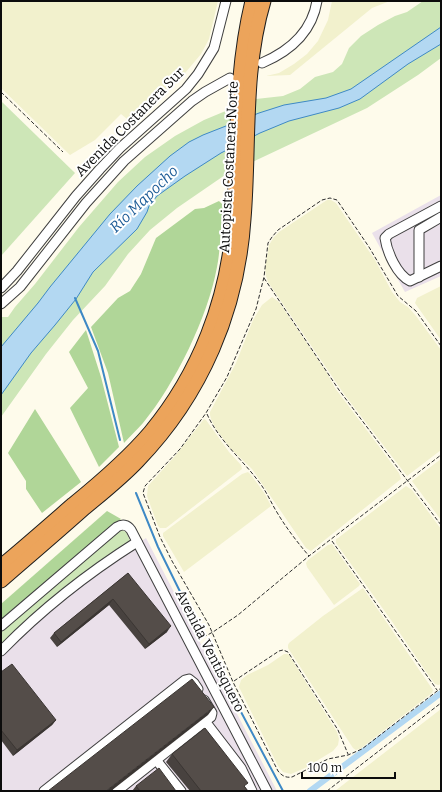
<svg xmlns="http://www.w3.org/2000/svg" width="442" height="792" font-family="Bitter,serif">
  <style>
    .industrial { fill: #eae0ea }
    .farmland { fill: #f2f1cd }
    .green { fill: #cde6b7 }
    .forest { fill: #b0d698 }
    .water { fill: #b3d8f2; stroke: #3e89c5 }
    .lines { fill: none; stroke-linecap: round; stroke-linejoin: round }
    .stream { stroke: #3e89c5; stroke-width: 2 }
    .canal { stroke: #b3d8f2; stroke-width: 6 }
    .minor-casing { stroke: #3f3f3f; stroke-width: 11 }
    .highway-casing { stroke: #1d1d1d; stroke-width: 15 }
    .path { stroke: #2e2e2e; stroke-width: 1; stroke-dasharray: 4 2; stroke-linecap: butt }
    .minor { stroke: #fff; stroke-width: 9 }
    .highway { stroke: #eca45b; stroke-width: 13 }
    .wall { fill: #48423f }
    .shaded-wall { fill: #3b3633 }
    .building { fill: #544d49; stroke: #3b3633 }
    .labels { text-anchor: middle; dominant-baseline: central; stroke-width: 4; stroke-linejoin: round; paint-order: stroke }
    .street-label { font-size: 14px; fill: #0c0c0c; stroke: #fff }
    .water-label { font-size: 15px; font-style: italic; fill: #1c5b96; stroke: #fff }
  </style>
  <rect width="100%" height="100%" fill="#fefbeb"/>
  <g class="industrial">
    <path d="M441,195v81l-36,16 -33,-59z"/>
    <path d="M146,538l131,253h-276v-136l11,-12 65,-55 34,-27z"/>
  </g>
  <g class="farmland">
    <path d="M1,1h217l-9,38 -8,15 -21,25 -48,44 -11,-9 -26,26 -25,15 -69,-67z"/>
    <path d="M332,1h58l-18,7 -82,67 -24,1 13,-3 15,-9 13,-10 11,-13 10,-21z"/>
    <path d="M327,200h4l5,3 39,57 17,32 8,10 8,5 8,9 25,34v100l-34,26 -63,-82 -76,-112 -2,-6 -1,-8 4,-23 5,-8 5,-5z"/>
    <path d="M441,286v54l-26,-37 2,-5z"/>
    <path d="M272,297l7,5 48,71 8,15 64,85 2,6 -90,72 -5,-3 -54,-79 -22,-21 -14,-19 -5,-10 -1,-4v-3l26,-49 17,-43 9,-15z"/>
    <path d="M204,419l2,1 23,32 12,13 1,4 -76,59h-6l-2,-2 -11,-30 1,-10 27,-30z"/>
    <path d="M441,459v61l-29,-39z"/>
    <path d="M248,472l3,3 14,19 6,12 -87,66 -21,-36v-3l79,-59z"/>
    <path d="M406,486l6,4 29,39v155l-3,1 -3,-1 -8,-11 -36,-53 -55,-77v-4l2,-1z"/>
    <path d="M332,544l28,40 -1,2 -25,19 -27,-38 -1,-4 2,-3 20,-15z"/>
    <path d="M363,588l70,102 -1,3 -72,56 -4,1 -3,-2 -15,-23 -50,-77v-3l1,-2 34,-27z"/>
    <path d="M284,654h4l1,1 48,77 2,7 -1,6 -5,6 -28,17 -14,6 -8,-2 -5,-6 -39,-79 2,-7 6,-5 21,-10z"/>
    <path d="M441,709v82h-106z"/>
  </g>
  <g class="green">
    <path d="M423,1h18v57l-23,17 -51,33 -142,67 -48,33 -27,22 -22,24 -23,32 -32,34 -27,34 -45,63v-100h7l7,-10 20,-23 44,-57 39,-45 27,-25 30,-21 29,-16 24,-10 20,-6 8,-5 27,-3 17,-7 15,-12 18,-5 9,-8 7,-16 12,-12 17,-11 17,-9 12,-4z"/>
    <path d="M1,101l74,72 -74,83z"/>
    <path d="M122,530l4,2 4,9 -79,60 -50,47v-17l118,-100z"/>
  </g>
  <g class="forest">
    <path d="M219,201l5,5c-4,20 -3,41 -7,61 -9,50 -42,117 -74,156 -6,7 -13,13 -19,20l-16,-70 -17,-46 27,-29 12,-7 11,-17 15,-36 39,-29 9,-1z"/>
    <path d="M86,330l15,47 18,70 -20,20 -29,-59 18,-20 -19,-36z"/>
    <path d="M35,409l46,73 -39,31 -16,-24v-8l-18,-28z"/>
    <path d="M107,511l14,8 -120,102v-17z"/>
  </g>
  <path class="water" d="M441,27v17l-33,20 -48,35 -21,9 -50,13 -29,12 -39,20 -36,23 -28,20 -8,10 -2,6 -10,17 -44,43 -17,27 -21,26 -24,28 -30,42v-48l37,-44 12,-16 60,-73 27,-28 33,-30 19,-14 14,-7 56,-22 25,-8 42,-7 25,-9z"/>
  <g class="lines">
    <g class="stream">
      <path d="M75,298l23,53 22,89"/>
      <path d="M136,493l22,54 40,81"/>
      <path d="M207,648l76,143"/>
    </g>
    <path class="canal" d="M310,791l131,-98"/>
    <defs>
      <g id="minor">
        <path d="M262,63c28,-12 50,-31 55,-62"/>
        <path d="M441,206l-52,28 -4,4c2,14 12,37 25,43l31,-15"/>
        <path d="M419,277v-47l22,-13"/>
        <path d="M1,288l16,-17 59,-75 24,-27 20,-21 66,-59 12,-15 16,-26 12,-47"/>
        <path d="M1,304l19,-17 66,-84 38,-42 68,-60 13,-9 25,-14"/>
        <path d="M1,626l116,-99c5,-3 10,-3 14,3l136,261"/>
        <path d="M1,651c41,-42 87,-78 136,-109"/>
        <path d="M203,723l8,-6 1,-4 -8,-13"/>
        <path d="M157,761l24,30"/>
        <path d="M44,791l141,-111 4,-1 5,4 4,6"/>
        <path d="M117,791l86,-68 5,2 33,43 11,23"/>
      </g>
      <g id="highway">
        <path d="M1,566c24,-20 48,-41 72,-62 27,-22 54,-45 77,-72 49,-59 77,-132 83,-209 5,-75 1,-148 19,-222"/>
        <path d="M1,581c28,-24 56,-48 84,-73 18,-15 37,-30 53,-47 64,-66 100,-151 106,-242 6,-72 -1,-148 20,-218"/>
      </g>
    </defs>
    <use href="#minor" class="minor-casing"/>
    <use href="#highway" class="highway-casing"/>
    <g class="path">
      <path d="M1,92l62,60"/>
      <path d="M264,278l75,112 102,135"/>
      <path d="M441,346l-25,-35 -18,-15 -29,-49 -32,-47 -7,-2 -8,2 -44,30 -6,7 -4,6 -4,34 -8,32 -29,68 -21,36 -26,36 -35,37 -2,7 17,44 12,24 37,64 24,57 45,89c4,5 8,7 14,6l36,-18 20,-4 14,-6 79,-61"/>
      <path d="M207,414c12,27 35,45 52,68 8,10 12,21 19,32 9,15 20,29 31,42"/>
      <path d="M332,541l105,149"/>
      <path d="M198,640l15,-8 25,-17 71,-59 132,-101"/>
      <path d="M234,681l45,-30 4,-1 5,2 50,78 10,24"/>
      <path d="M327,791l114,-88"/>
    </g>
    <use href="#minor" class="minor"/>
    <use href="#highway" class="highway"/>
  </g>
  <g class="wall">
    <path d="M128,573l39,59 -22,17 -36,-44 -52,42 -7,-9 4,-5z"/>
    <path d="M1,672l55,48 -4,5 -39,31 -12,-16z"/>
    <path d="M172,754l73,33 3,4h-58l-24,-29z"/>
    <path d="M136,786l40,5h-44z"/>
  </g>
  <g class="shaded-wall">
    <path d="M113,599l-4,6 -52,42 4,-5z"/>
    <path d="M171,626l-4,6 -22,17 4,-5z"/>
    <path d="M214,707l-6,8 -97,76h-5z"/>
    <path d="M56,720l-4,5 -39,31 4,-6z"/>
  </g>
  <g class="building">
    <path d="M128,573l43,53 -22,18 -36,-45 -52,43 -7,-9z"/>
    <path d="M12,664l44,56 -39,30 -16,-20v-58z"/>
    <path d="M192,679l22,28 -108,84h-58z"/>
    <path d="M205,728l43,55 -4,3 4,5h-47l-29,-37z"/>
    <path d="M159,768l17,23h-36l-4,-5z"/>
  </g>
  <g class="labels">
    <g class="street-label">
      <text transform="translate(130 122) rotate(-45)">Avenida Costanera Sur</text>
      <text transform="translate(229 167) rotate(-87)">Autopista Costanera Norte</text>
      <text transform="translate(210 651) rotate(63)">Avenida Ventisquero</text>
    </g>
    <g class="water-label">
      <text transform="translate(144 199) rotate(-44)">Río Mapocho</text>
    </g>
  </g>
  <rect width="442" height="792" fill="none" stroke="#0c0c0c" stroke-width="4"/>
  <path d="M302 772v6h93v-6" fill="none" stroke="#0c0c0c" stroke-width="2"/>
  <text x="308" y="772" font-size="12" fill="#0c0c0c" stroke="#ffffff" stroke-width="3" paint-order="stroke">100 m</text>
</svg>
